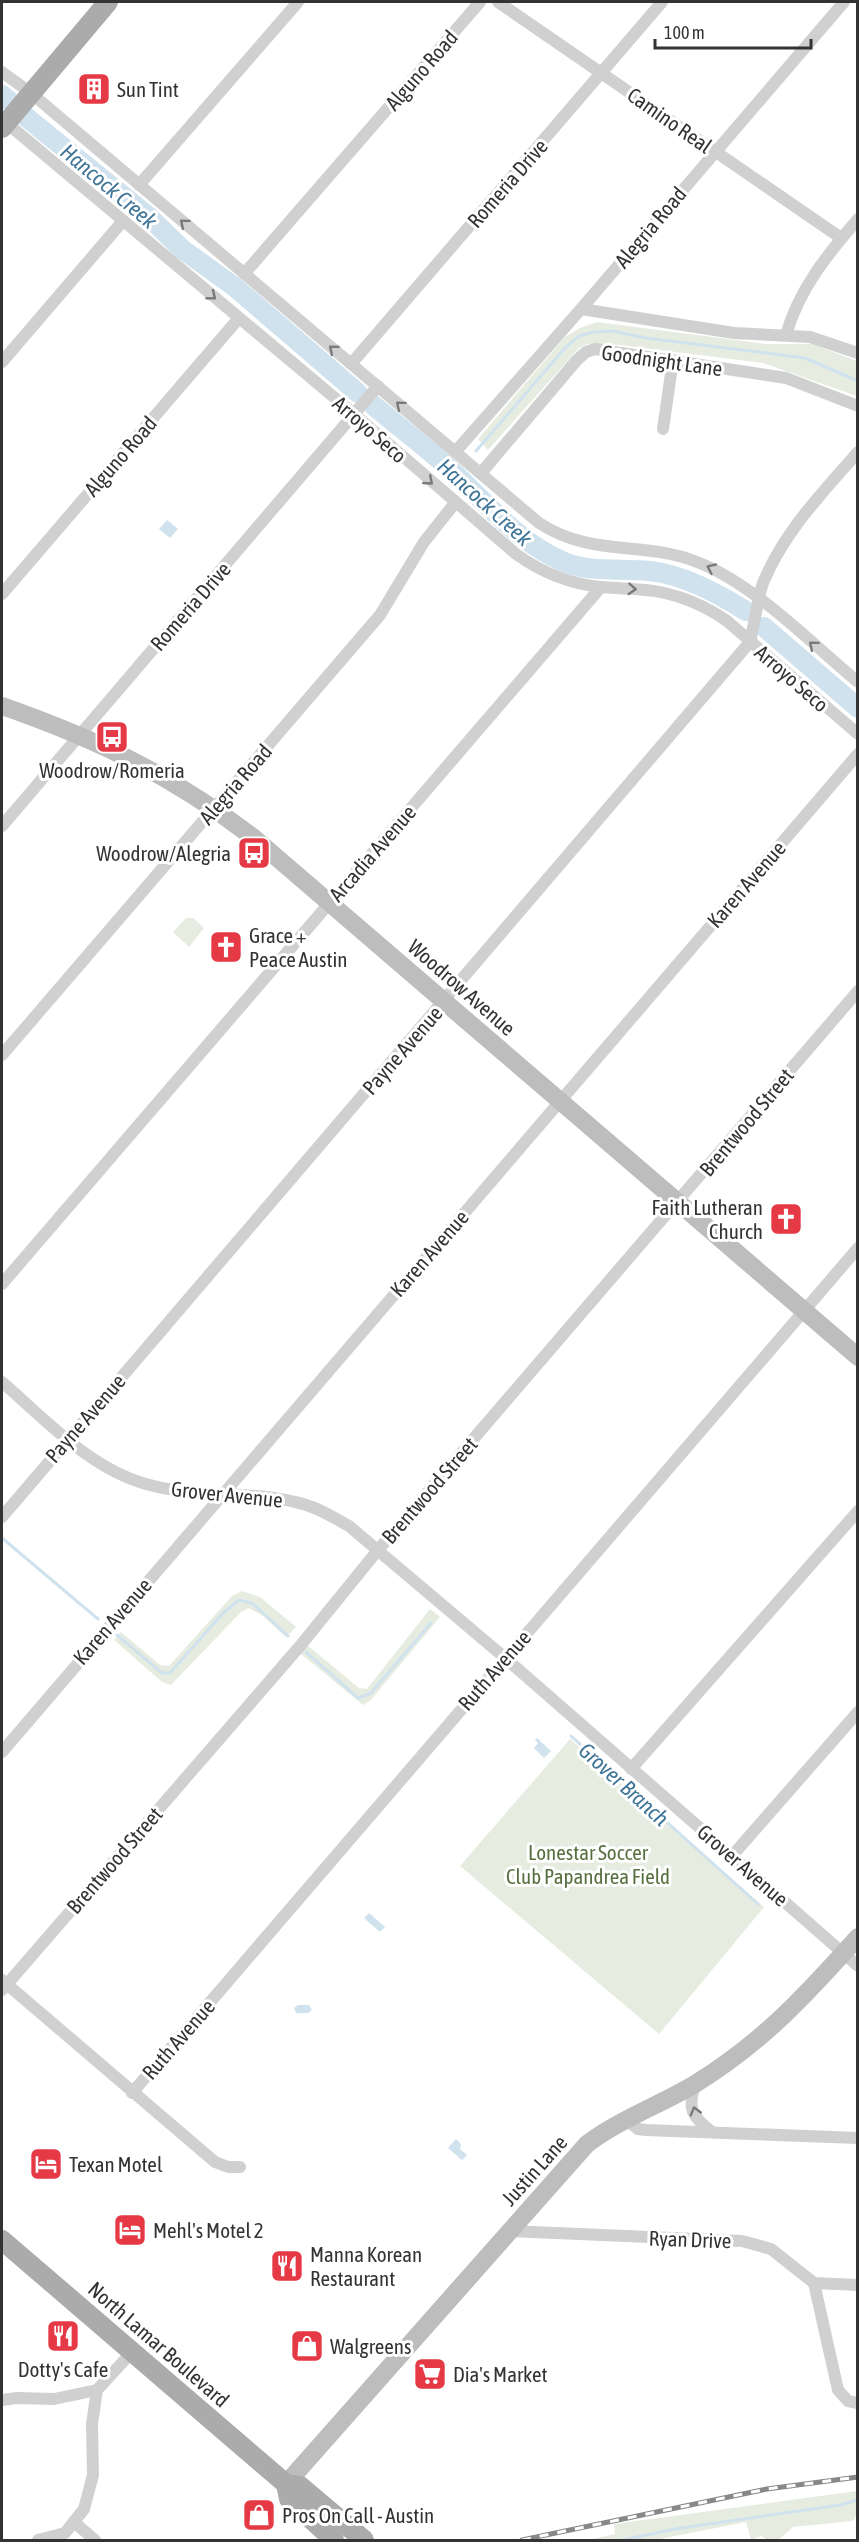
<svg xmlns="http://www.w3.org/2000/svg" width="859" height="2542" font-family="'Asap Condensed',sans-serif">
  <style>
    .green { fill: #e6ecdf }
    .water { fill: #cfe2ee }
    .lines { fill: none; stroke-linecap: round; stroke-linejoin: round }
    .stream { stroke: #cfe2ee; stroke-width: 3 }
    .river { stroke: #cfe2ee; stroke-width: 20 }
    .street { stroke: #d0d0d0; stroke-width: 12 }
    .secondary { stroke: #bdbdbd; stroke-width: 18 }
    .primary { stroke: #ababab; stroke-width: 20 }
    .rail-casing { stroke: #888; stroke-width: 5 }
    .rail { stroke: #fff; stroke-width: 3; stroke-dasharray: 9; stroke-linecap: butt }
    .oneway { stroke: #7a7a7a }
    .labels { text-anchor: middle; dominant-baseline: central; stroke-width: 6; stroke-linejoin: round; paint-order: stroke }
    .street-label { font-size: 21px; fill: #333; stroke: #fff }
    .poi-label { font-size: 21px; fill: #333; stroke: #fff; text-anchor: start }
    .park-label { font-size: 21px; fill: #56703f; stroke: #fff }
    .water-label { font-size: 22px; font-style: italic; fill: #3f7597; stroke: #fff }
  </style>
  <rect width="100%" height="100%" fill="#fff"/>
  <g class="green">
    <path d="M597,322l168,22h47l45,17v35l-94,-33 -143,-18 -33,-1 -8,4 -91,102 -10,-11 87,-102 15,-9z"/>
    <path d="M186,918h7l11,10 -15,19 -16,-15z"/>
    <path d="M242,1591l18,6 36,30 -10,10 -23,-21 -14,-8 -8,4 -70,73 -9,-3 -48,-42 7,-8 39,33 9,1 63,-70z"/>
    <path d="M430,1609l10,8 -70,84 -7,4 -63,-52 7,-8 52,43 8,1z"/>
    <path d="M570,1739l194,168 -105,127 -199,-168z"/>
    <path d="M857,2491v22l-4,8 -60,6 -15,13h-10l-7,-4 -10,4 -5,-18 -91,18h-67l27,-6 -1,-10z"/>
  </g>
  <g class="water">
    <path d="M167,520l11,9 -8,9 -11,-9z"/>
    <path d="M537,1738l14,13 -7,7 -10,-10 4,-5 -3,-3z"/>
    <path d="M369,1913l16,14 -5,5 -16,-14z"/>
    <path d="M298,2005h11l3,5 -4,3h-12l-2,-5z"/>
    <path d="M456,2139l5,5 -1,5 7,6 -5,5 -14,-12z"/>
  </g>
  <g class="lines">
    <g class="stream">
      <path d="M476,451l89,-103 14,-12 15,-4 18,-1 34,7 159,20 53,23"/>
      <path d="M450,470l6,-3"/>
      <path d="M2,1538l96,81"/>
      <path d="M117,1635l45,38h8l53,-60 16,-13 13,3 36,33"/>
      <path d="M306,1652l52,46 13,-5 60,-70"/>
      <path d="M571,1736l187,168"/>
      <path d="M623,2540l52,-11 165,-24 18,-5"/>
    </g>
    <g class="river">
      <path d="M2,95l6,5"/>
      <path d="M26,117l122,99 34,33 54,39 122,105"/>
      <path d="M373,405c26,22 53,42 78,65 36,33 66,72 113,92 27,11 57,6 86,9 34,4 67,22 96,40"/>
      <path d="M764,627l94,81"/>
    </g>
    <g class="street">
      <path d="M498,2l343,236"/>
      <path d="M2,72l29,21 508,430c54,35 102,17 158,39 56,21 114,81 161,120"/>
      <path d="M2,119l352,295 162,140c25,18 54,30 85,33 20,2 40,1 59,5 25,5 47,15 67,29l131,113"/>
      <path d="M139,185l159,-183"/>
      <path d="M244,274l236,-272"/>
      <path d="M581,309l153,24 76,4 48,16"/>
      <path d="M786,335c13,-46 41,-80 72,-116"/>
      <path d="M2,362l120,-140"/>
      <path d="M351,364l311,-362"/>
      <path d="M663,429l10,-69"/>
      <path d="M456,451l125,-142 263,-307"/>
      <path d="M481,473l96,-113 9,-8 9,-3 191,29 72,28"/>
      <path d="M2,594l237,-276"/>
      <path d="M2,826l376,-440"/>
      <path d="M2,1055l378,-440 44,-73 31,-39"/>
      <path d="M2,1284l599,-697"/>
      <path d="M2,1382c43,37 87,86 144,102 48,14 100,6 149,18 20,4 36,14 54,24l155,131 354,309"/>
      <path d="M2,1517l748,-875c4,-16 8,-45 13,-59 21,-51 59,-90 95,-131"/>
      <path d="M2,1752l856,-998"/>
      <path d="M631,1769l227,-258"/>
      <path d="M732,1856l126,-144"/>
      <path d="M2,1980l213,182 13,5h12"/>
      <path d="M2,1990l298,-344 78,-96 480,-559"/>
      <path d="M695,2084c-8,25 -3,33 17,48"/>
      <path d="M132,2093l726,-845"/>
      <path d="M627,2120l11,9 8,1 212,8"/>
      <path d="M509,2231l233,10 29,8 43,34 44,2"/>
      <path d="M814,2283l24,107 10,11 10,2"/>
      <path d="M2,2400l15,-2 37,1 43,-9"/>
      <path d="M75,2523l20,17"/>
      <path d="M38,2540l27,-7 19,-24 9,-34 -1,-51 5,-34 35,-38"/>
    </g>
    <g class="secondary">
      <path d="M2,706c97,34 169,69 252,132l604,519"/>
      <path d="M286,2484l301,-340c33,-25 73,-39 108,-60 68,-42 111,-89 163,-147"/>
    </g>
    <g class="primary">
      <path d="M2,128l106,-126"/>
      <path d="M2,2240l284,244 14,2 64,54"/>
      <path d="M286,2484l3,15 45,41"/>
    </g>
    <defs>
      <path id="rail" d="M522,2540l245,-51 91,-12"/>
    </defs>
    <use href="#rail" class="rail-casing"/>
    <use href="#rail" class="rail"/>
  </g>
  <defs><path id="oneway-chevron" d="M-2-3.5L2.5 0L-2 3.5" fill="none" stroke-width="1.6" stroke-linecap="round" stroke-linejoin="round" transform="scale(1.5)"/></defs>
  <g class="oneway">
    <use href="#oneway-chevron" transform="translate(184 223) rotate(-140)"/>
    <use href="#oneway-chevron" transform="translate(212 296) rotate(39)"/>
    <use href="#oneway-chevron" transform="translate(333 349) rotate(-140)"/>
    <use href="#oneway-chevron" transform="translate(400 405) rotate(-140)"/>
    <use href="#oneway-chevron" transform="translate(429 481) rotate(41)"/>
    <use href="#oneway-chevron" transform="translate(711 568) rotate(-155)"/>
    <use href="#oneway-chevron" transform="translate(632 589) rotate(4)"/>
    <use href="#oneway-chevron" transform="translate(813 645) rotate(-140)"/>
    <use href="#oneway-chevron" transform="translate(695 2111) rotate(-106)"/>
  </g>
  <defs>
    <symbol id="building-square" viewBox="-11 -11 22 22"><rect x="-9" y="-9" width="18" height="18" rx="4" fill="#e63946" stroke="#fff"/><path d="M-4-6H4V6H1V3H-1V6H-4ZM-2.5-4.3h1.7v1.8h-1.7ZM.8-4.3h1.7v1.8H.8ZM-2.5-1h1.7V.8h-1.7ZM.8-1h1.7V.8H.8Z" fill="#fff"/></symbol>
    <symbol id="bus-square" viewBox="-11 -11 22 22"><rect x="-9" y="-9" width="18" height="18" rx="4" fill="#e63946" stroke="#fff"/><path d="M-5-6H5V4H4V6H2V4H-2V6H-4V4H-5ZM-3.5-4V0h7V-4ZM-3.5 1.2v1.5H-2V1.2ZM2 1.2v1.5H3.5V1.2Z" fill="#fff"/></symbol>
    <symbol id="church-square" viewBox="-11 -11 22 22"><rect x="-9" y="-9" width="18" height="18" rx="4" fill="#e63946" stroke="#fff"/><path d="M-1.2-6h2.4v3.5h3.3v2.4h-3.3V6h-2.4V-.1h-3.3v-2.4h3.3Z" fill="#fff"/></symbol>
    <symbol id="hotel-square" viewBox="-11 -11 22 22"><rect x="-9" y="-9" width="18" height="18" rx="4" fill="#e63946" stroke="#fff"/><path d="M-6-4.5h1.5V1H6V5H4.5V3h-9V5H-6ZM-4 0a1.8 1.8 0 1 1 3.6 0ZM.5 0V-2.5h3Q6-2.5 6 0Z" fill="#fff"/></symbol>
    <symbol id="restaurant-square" viewBox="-11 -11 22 22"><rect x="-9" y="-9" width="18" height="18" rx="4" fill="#e63946" stroke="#fff"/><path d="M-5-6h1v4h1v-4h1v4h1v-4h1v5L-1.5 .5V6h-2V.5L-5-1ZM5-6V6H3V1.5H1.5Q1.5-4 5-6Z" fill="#fff"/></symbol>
    <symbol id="shop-square" viewBox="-11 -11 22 22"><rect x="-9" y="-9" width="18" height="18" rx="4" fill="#e63946" stroke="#fff"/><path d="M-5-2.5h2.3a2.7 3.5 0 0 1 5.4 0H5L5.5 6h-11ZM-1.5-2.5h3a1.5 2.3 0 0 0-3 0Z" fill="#fff"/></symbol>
    <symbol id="supermarket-square" viewBox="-11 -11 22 22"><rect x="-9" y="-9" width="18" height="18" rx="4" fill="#e63946" stroke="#fff"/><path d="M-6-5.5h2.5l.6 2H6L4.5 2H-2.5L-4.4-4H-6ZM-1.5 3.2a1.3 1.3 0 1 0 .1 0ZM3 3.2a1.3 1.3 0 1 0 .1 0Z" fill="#fff"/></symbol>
  </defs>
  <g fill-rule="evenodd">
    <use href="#building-square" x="75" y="70" width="38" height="38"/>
    <use href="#bus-square" x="93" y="718" width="38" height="38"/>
    <use href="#bus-square" x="235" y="834" width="38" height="38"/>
    <use href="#church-square" x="207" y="928" width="38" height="38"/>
    <use href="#church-square" x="767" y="1200" width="38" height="38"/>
    <use href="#hotel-square" x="27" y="2145" width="38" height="38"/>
    <use href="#hotel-square" x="111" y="2211" width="38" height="38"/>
    <use href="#restaurant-square" x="268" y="2247" width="38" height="38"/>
    <use href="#restaurant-square" x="44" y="2317" width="38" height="38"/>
    <use href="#shop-square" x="288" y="2327" width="38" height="38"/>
    <use href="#supermarket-square" x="411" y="2355" width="38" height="38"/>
    <use href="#shop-square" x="240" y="2496" width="38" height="38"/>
  </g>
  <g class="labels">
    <g class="street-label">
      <text transform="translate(421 70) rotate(-49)">Alguno Road</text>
      <text transform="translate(670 120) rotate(35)">Camino Real</text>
      <text transform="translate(507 183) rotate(-49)">Romeria Drive</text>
      <text transform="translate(650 227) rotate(-50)">Alegria Road</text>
      <text transform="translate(662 360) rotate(8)">Goodnight Lane</text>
      <text transform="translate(370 429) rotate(41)">Arroyo Seco</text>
      <text transform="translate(120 456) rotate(-49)">Alguno Road</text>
      <text transform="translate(190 606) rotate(-49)">Romeria Drive</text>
      <text transform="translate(792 678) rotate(41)">Arroyo Seco</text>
      <text transform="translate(235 784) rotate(-49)">Alegria Road</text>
      <text transform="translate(372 853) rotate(-49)">Arcadia Avenue</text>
      <text transform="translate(746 884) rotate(-49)">Karen Avenue</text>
      <text transform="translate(462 987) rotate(41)">Woodrow Avenue</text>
      <text transform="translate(402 1050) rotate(-49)">Payne Avenue</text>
      <text transform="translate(746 1122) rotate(-50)">Brentwood Street</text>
      <text transform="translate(429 1253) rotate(-49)">Karen Avenue</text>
      <text transform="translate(85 1418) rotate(-49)">Payne Avenue</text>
      <text transform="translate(429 1490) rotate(-49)">Brentwood Street</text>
      <text transform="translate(227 1494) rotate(6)">Grover Avenue</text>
      <text transform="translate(112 1621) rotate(-49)">Karen Avenue</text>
      <text transform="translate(494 1670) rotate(-49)">Ruth Avenue</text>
      <text transform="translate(114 1860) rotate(-49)">Brentwood Street</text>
      <text transform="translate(743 1865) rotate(41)">Grover Avenue</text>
      <text transform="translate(178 2039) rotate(-49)">Ruth Avenue</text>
      <text transform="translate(534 2170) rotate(-48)">Justin Lane</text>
      <text transform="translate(690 2239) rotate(2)">Ryan Drive</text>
      <text transform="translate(159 2344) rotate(41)">North Lamar Boulevard</text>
    </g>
    <g class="poi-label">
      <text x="117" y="89">Sun Tint</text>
      <text x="112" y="770" text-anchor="middle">Woodrow/Romeria</text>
      <text x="231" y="853" text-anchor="end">Woodrow/Alegria</text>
      <text x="249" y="935">Grace +<tspan x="249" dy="24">Peace Austin</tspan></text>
      <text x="763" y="1207" text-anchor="end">Faith Lutheran<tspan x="763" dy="24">Church</tspan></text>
      <text x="69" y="2164">Texan Motel</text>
      <text x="153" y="2230">Mehl's Motel 2</text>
      <text x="310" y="2254">Manna Korean<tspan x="310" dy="24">Restaurant</tspan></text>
      <text x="330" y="2346">Walgreens</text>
      <text x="63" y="2369" text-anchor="middle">Dotty's Cafe</text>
      <text x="453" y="2374">Dia's Market</text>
      <text x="282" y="2515">Pros On Call - Austin</text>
    </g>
    <g class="park-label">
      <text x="588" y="1852">Lonestar Soccer<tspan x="588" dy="24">Club Papandrea Field</tspan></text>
    </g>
    <g class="water-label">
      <text transform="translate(109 186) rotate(40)">Hancock Creek</text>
      <text transform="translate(485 502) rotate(42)">Hancock Creek</text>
      <text transform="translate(624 1784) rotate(42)">Grover Branch</text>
    </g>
  </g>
  <rect width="859" height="2542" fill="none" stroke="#333333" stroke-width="6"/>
  <path d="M655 39v9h156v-9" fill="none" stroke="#333333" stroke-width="3"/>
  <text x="664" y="39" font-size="18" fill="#333333" stroke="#ffffff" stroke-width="4.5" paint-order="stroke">100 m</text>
</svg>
